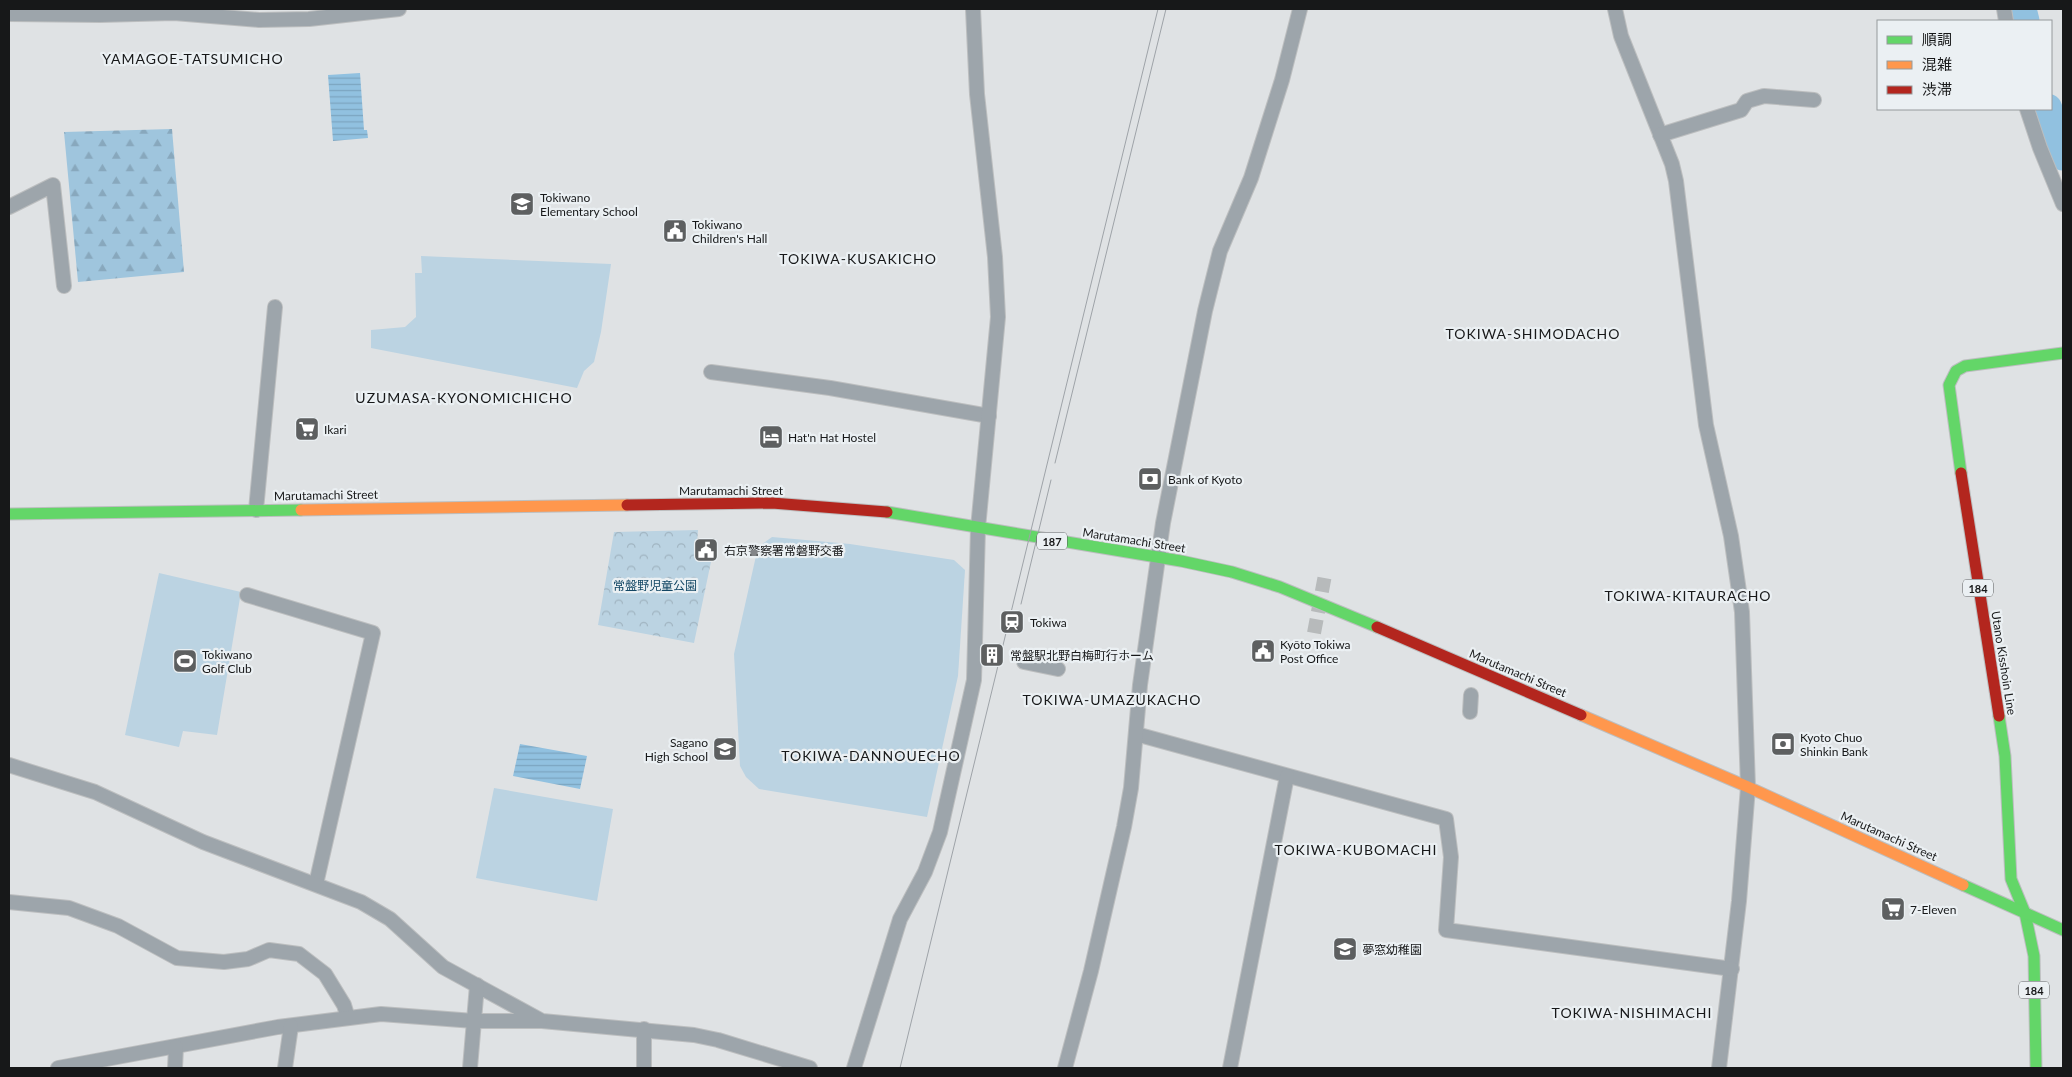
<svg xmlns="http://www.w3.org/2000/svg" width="2072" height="1077" font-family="Lato,'Noto Sans JP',sans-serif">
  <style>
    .forest { fill: url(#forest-firs) }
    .park { fill: url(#park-crowns) }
    .garden { fill: #bbd3e2 }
    .water { fill: url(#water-rules) }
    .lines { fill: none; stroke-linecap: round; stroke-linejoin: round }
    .river { stroke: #91c1e0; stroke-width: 31 }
    .street-tunnel { stroke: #b7babb; stroke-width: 14; stroke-dasharray: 14 7; stroke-linecap: butt }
    .street-casing { stroke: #bcbebf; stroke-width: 16 }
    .fast-casing { stroke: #bcbebf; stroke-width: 13 }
    .slow-casing { stroke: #bcbebf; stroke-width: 13 }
    .jam-casing { stroke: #bcbebf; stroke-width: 13 }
    .street { stroke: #9da5ab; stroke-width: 14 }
    .fast { stroke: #63d668; stroke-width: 11 }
    .slow { stroke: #ff974d; stroke-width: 11 }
    .jam { stroke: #b3261e; stroke-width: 11 }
    .tram { stroke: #9ea3a8; stroke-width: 1 }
    .labels { text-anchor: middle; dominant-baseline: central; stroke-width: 4.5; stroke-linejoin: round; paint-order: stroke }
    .shield { fill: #ebf0f3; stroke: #57595a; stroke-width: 1 }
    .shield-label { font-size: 11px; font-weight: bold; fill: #171819 }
    .poi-label { font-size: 12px; fill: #171819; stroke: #ebf0f3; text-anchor: start }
    .street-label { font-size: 12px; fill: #171819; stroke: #ebf0f3 }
    .park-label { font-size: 12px; fill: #124664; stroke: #ebf0f3 }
    .neighbourhood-label { font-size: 14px; letter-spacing: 1px; fill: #171819; stroke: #ebf0f3 }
  </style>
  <defs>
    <pattern id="forest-firs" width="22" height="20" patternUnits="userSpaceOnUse" patternTransform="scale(1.25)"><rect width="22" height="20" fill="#9fc5dd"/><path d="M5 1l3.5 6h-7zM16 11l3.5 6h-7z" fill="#88a8bd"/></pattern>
    <pattern id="park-crowns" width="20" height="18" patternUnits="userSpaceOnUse" patternTransform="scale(1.25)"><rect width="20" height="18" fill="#bbd3e2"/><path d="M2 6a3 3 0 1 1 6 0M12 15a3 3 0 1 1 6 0" fill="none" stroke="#a0b4c1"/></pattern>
    <pattern id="water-rules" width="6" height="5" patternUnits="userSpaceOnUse" patternTransform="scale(1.25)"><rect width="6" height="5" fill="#91c1e0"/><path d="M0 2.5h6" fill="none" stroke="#7ca5c0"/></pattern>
  </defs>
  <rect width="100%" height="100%" fill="#dfe2e4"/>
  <path class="forest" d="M172,129l12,143 -106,10 -14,-150z"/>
  <path class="park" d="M698,530l-2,28 16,-1 -18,86 -96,-18 16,-93z"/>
  <g class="garden">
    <path d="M421,256l190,8 -10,68 -7,30 -10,9 -7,17 -206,-40v-18l34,-3 11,-10 -1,-44h7z"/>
    <path d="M772,537l78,7 104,16 11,10 -7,106 -31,141 -168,-28 -13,-12 -6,-11 -6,-112 24,-107z"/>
    <path d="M159,573l82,19 -24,143 -34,-4 -4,16 -54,-12z"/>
    <path d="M494,788l119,21 -16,92 -121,-23z"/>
  </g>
  <g class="water">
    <path d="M360,73l4,57h3l1,8 -35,3 -5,-66z"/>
    <path d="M520,744l67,12 -7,33 -67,-13z"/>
  </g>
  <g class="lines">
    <g class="river">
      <path d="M2021,9l3,12"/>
      <path d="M2047,109l16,46"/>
    </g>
    <path class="street-tunnel" d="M1314,633l11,-58"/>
    <defs>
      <g id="street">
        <path d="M1615,9l6,27 51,128 4,17 30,244 25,111 11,76 6,175 -9,114 -20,167"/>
        <path d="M2004,9l2,12"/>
        <path d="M9,14l91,1 74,-2 85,7 50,-1 90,-10"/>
        <path d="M2027,109l13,39 23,56"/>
        <path d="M1660,135l81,-25 6,-9 17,-5 50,4"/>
        <path d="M9,207l44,-22 11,101"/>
        <path d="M711,372l119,16 159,28"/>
        <path d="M256,510l19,-203"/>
        <path d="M247,595l126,38 -57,251"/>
        <path d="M1024,662l34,7"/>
        <path d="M1470,712l1,-17"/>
        <path d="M1136,734l310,85 5,38 -5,73 286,39"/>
        <path d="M9,765l86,27 108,50 158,60 29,17 53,48 99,54 152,14 24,5 92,28"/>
        <path d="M9,902l60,6 49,18 59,32 47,4 24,-3 21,-9 30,4 26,20 19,31 4,13"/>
        <path d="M58,1068l220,-41 103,-13 93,7h66"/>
        <path d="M175,1068l1,-21"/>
        <path d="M285,1068l6,-42"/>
        <path d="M470,1068l7,-83"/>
        <path d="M644,1068v-39"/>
        <path d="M854,1068l46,-149 25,-47 15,-40 34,-152 4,-152 20,-211 -3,-60 -18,-163 -4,-85"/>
        <path d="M1065,1068l26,-97 33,-144 7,-39 9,-103 23,-162 42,-212 15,-60 31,-73 31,-98 18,-71"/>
        <path d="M1230,1068l57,-292"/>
      </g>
      <g id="fast">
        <path d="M1961,473l-12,-88 7,-14 9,-5 98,-13"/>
        <path d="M887,512l294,49 51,11 48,15 97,40"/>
        <path d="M9,514l292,-4"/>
        <path d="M1999,716l6,40 6,123 14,34 9,43 2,112"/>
        <path d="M1963,885l100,45"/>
      </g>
      <g id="slow">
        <path d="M301,510l326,-5"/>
        <path d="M1581,715l167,72 215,98"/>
      </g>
      <g id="jam">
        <path d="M1961,473l38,243"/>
        <path d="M627,505l145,-2 115,9"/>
        <path d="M1377,627l204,88"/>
      </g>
    </defs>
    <use href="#street" class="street-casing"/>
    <use href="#fast" class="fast-casing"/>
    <use href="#slow" class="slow-casing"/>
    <use href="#jam" class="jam-casing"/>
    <use href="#street" class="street"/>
    <use href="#fast" class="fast"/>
    <use href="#slow" class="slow"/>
    <use href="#jam" class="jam"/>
    <g class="tram">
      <path d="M1055,463l111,-454"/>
      <path d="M1021,604l30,-124"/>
      <path d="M900,1068l258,-1059"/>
    </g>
  </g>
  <defs>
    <symbol id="school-square" viewBox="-11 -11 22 22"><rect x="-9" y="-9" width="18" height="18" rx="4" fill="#5d5f60" stroke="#ebf0f3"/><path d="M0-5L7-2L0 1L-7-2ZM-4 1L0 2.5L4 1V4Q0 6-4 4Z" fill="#fff"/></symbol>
    <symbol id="civic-square" viewBox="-11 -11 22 22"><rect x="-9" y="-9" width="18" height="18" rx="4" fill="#5d5f60" stroke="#ebf0f3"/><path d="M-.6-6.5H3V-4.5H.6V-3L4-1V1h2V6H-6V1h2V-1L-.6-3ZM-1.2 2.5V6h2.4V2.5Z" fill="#fff"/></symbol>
    <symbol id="supermarket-square" viewBox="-11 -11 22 22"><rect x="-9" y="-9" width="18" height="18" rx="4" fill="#5d5f60" stroke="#ebf0f3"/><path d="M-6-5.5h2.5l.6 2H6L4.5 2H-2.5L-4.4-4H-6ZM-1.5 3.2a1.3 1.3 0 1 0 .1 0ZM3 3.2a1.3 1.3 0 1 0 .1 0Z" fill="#fff"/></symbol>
    <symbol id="hotel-square" viewBox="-11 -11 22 22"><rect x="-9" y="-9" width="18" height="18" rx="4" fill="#5d5f60" stroke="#ebf0f3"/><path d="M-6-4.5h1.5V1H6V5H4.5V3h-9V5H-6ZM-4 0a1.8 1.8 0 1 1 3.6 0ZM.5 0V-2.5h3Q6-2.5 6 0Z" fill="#fff"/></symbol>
    <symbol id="bank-square" viewBox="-11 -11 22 22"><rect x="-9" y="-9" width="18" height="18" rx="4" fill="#5d5f60" stroke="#ebf0f3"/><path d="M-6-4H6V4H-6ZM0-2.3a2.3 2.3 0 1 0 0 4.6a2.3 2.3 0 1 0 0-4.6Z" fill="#fff"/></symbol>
    <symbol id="station-square" viewBox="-11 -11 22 22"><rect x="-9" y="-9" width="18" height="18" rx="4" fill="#5d5f60" stroke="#ebf0f3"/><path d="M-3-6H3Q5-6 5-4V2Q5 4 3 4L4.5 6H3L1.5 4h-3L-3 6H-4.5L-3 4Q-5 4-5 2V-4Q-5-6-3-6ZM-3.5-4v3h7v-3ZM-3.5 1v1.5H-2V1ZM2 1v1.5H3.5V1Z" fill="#fff"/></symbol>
    <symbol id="building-square" viewBox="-11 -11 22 22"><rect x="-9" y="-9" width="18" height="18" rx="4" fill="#5d5f60" stroke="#ebf0f3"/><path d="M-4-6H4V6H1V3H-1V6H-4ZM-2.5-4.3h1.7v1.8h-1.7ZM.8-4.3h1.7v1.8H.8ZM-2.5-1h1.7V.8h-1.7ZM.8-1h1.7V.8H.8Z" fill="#fff"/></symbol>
    <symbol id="stadium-square" viewBox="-11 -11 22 22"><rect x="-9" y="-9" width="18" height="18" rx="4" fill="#5d5f60" stroke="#ebf0f3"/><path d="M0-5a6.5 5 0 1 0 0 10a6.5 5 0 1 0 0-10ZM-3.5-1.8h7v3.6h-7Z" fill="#fff"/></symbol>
  </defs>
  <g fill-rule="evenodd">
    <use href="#school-square" x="508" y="190" width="28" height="28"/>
    <use href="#civic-square" x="661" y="217" width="28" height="28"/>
    <use href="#supermarket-square" x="293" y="415" width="28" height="28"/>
    <use href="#hotel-square" x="757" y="423" width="28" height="28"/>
    <use href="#bank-square" x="1136" y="465" width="28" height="28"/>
    <use href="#civic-square" x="692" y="536" width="28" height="28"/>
    <use href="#station-square" x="998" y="608" width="28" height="28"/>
    <use href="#civic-square" x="1249" y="637" width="28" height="28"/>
    <use href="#building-square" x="978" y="641" width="28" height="28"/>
    <use href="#stadium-square" x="171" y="647" width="28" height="28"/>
    <use href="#bank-square" x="1769" y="730" width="28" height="28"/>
    <use href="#school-square" x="711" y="735" width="28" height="28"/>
    <use href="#supermarket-square" x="1879" y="895" width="28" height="28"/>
    <use href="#school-square" x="1331" y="935" width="28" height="28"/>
  </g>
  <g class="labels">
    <g class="shield">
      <rect x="1037" y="532.5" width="30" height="17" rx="4"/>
      <rect x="1963" y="579.5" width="30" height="17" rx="4"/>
      <rect x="2019" y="981.5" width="30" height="17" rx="4"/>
    </g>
    <g class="shield-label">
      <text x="1052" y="541">187</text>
      <text x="1978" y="588">184</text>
      <text x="2034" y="990">184</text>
    </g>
    <g class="poi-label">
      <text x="540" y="197">Tokiwano<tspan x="540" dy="14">Elementary School</tspan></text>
      <text x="692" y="224">Tokiwano<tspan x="692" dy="14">Children's Hall</tspan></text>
      <text x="324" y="429">Ikari</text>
      <text x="788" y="437">Hat'n Hat Hostel</text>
      <text x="1168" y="479">Bank of Kyoto</text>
      <text x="724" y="550">右京警察署常磐野交番</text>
      <text x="1030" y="622">Tokiwa</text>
      <text x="1280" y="644">Kyōto Tokiwa<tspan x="1280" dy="14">Post Office</tspan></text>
      <text x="202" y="654">Tokiwano<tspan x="202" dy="14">Golf Club</tspan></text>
      <text x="1010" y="655">常盤駅北野白梅町行ホーム</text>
      <text x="1800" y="737">Kyoto Chuo<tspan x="1800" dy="14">Shinkin Bank</tspan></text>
      <text x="708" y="742" text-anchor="end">Sagano<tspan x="708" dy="14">High School</tspan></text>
      <text x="1910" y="909">7-Eleven</text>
      <text x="1362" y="949">夢窓幼稚園</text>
    </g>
    <g class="street-label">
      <text x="731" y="490">Marutamachi Street</text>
      <text transform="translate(326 495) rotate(-1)">Marutamachi Street</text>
      <text transform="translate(1134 540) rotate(9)">Marutamachi Street</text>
      <text transform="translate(2004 663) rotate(81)">Utano Kisshoin Line</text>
      <text transform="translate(1518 673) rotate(23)">Marutamachi Street</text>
      <text transform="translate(1889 836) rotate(24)">Marutamachi Street</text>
    </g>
    <g class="park-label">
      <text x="655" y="585">常盤野児童公園</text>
    </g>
    <g class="neighbourhood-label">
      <text x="193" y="58">YAMAGOE-TATSUMICHO</text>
      <text x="858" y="258">TOKIWA-KUSAKICHO</text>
      <text x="1533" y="333">TOKIWA-SHIMODACHO</text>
      <text x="464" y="397">UZUMASA-KYONOMICHICHO</text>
      <text x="1688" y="595">TOKIWA-KITAURACHO</text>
      <text x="1112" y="699">TOKIWA-UMAZUKACHO</text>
      <text x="871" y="755">TOKIWA-DANNOUECHO</text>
      <text x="1356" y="849">TOKIWA-KUBOMACHI</text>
      <text x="1632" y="1012">TOKIWA-NISHIMACHI</text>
    </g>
  </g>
  <rect width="2072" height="1077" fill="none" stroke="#171819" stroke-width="20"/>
  <rect x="1877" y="20" width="175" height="90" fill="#ebf0f3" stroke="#969a9c"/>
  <rect x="1887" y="36" width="25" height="8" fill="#63d668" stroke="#969a9c"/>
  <text x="1922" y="45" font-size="15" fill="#171819">順調</text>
  <rect x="1887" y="61" width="25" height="8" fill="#ff974d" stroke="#969a9c"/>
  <text x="1922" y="70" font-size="15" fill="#171819">混雑</text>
  <rect x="1887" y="86" width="25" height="8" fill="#b3261e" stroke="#969a9c"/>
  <text x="1922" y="95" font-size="15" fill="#171819">渋滞</text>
</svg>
